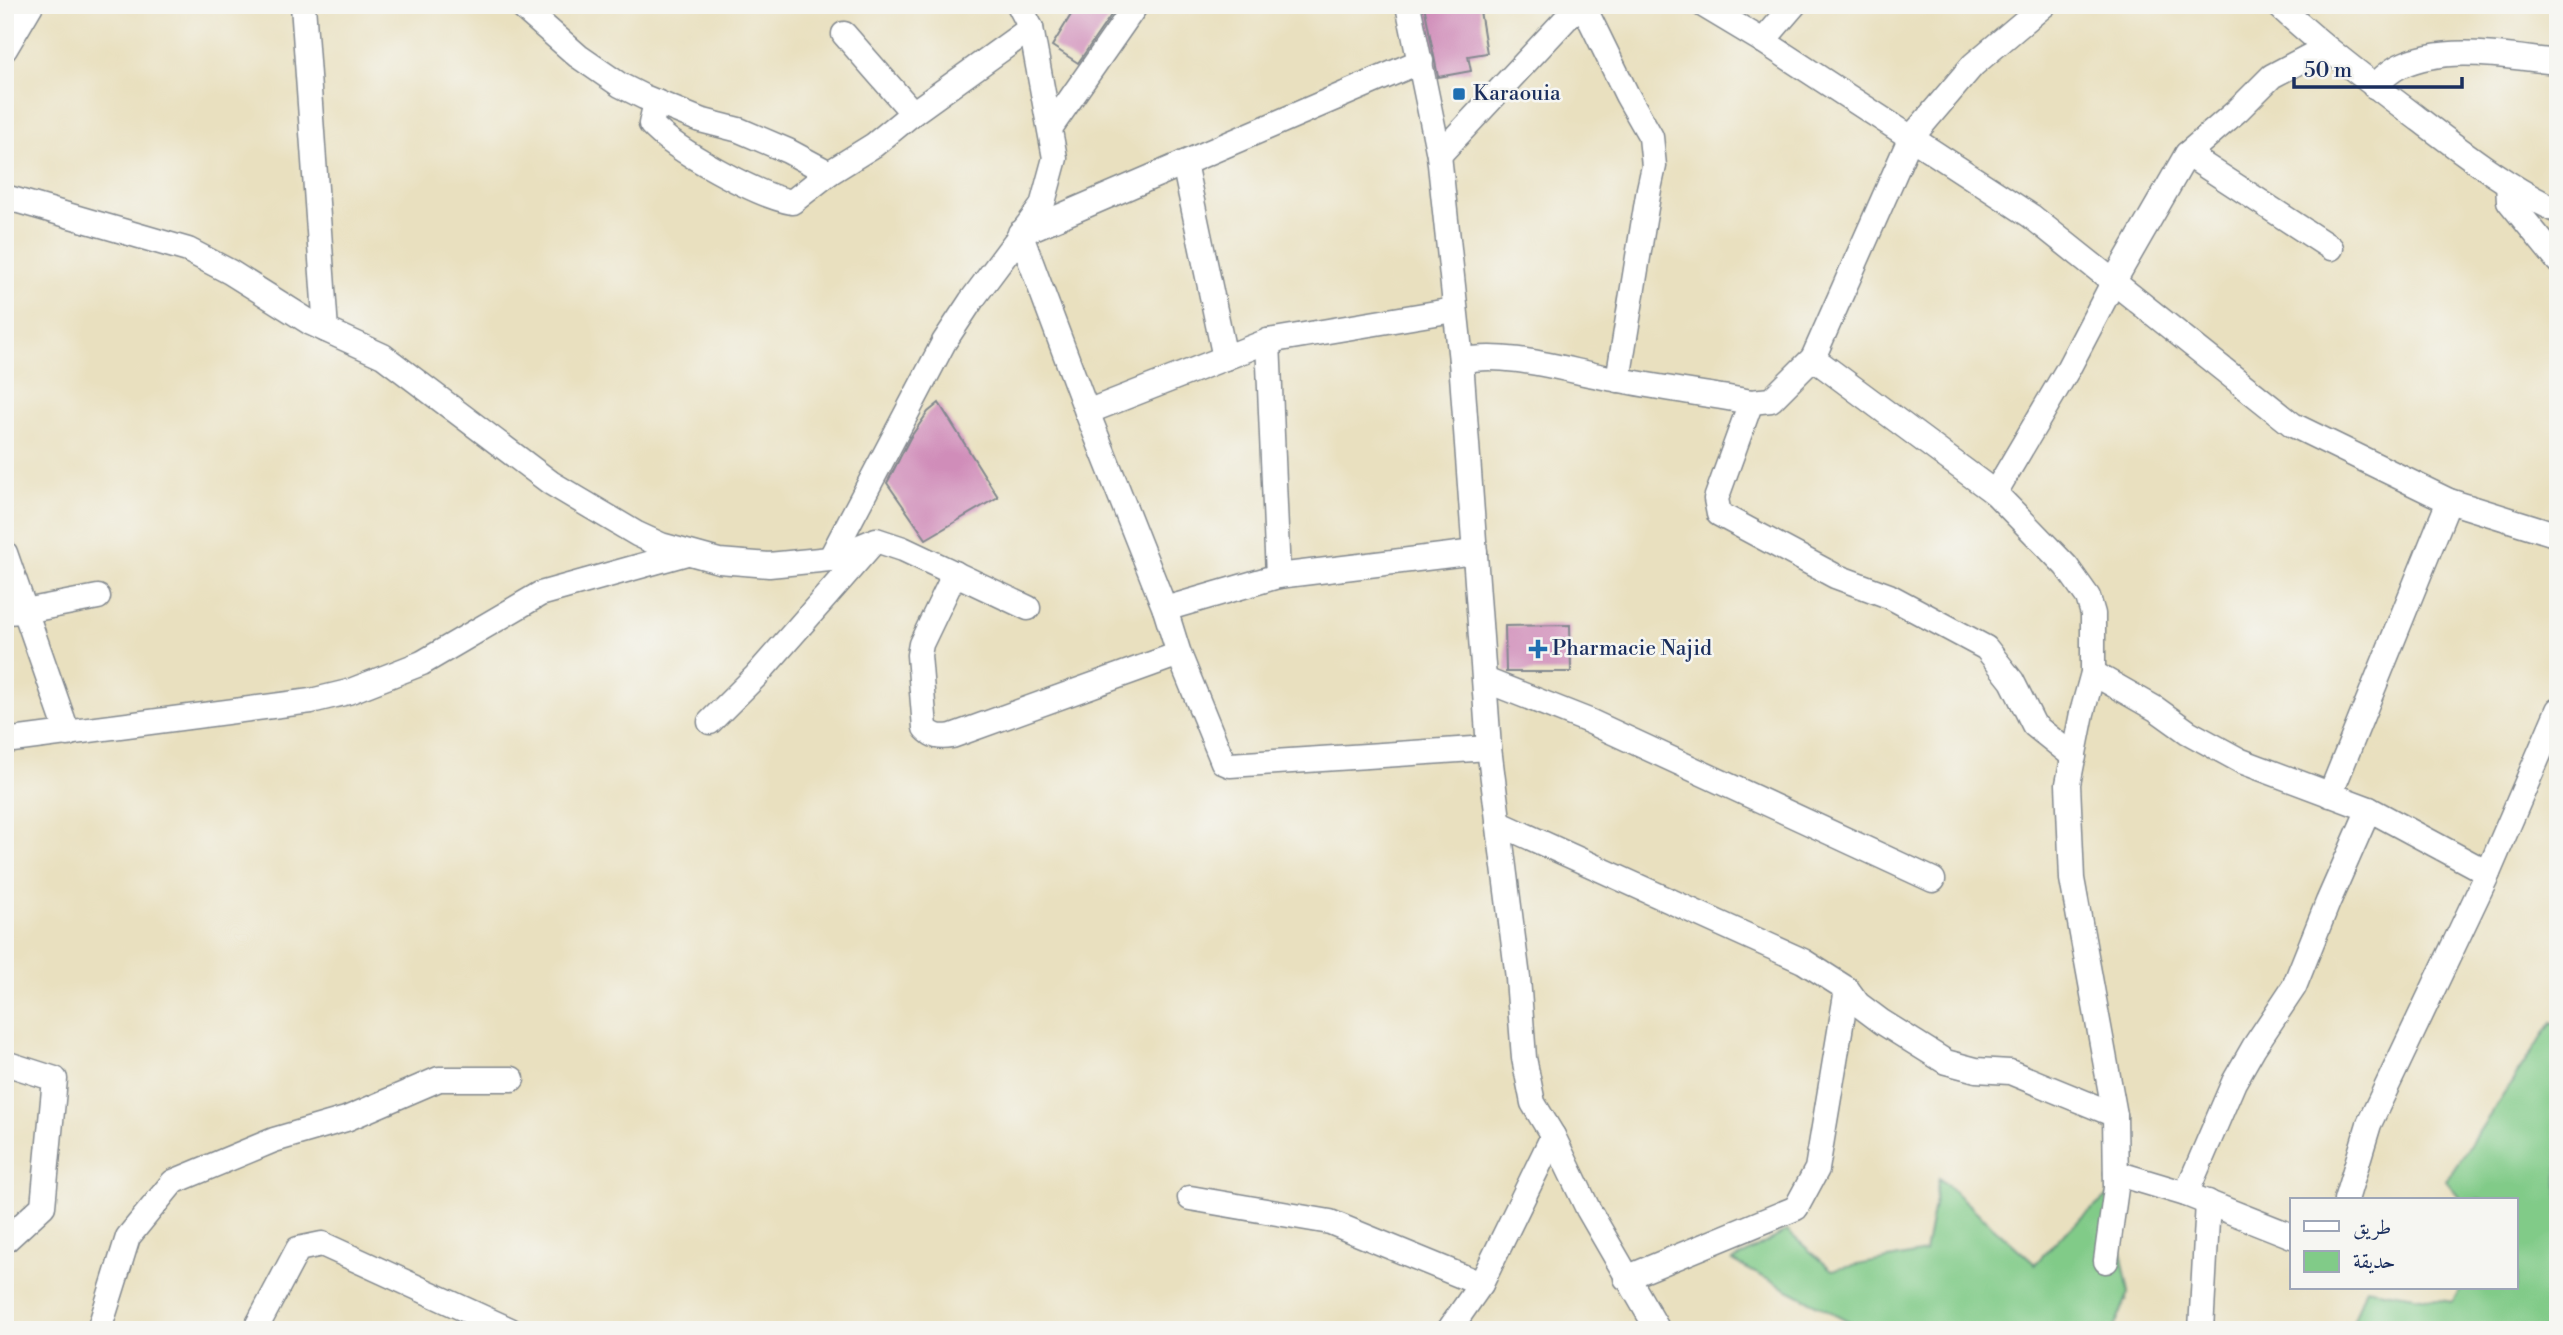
<svg xmlns="http://www.w3.org/2000/svg" width="2563" height="1335" font-family="'Libre Bodoni',Amiri,serif">
  <style>
    .green { fill: #81cb88; stroke: #4e7d73; stroke-width: 2 }
    .building { fill: #d08db9 }
    .lines { fill: none; stroke-linecap: round; stroke-linejoin: round }
    .minor-casing { stroke: #82888e; stroke-width: 27 }
    .minor { stroke: #fff; stroke-width: 24 }
    .poi-dot { fill: #1f6fb2; stroke: #f6f6f2; stroke-width: 2.5 }
    .labels { text-anchor: middle; dominant-baseline: central; stroke-width: 5; stroke-linejoin: round; paint-order: stroke }
    .poi-label { font-size: 21px; fill: #1b2f5e; stroke: #f6f6f2; text-anchor: start }
  </style>
  <rect width="100%" height="100%" fill="#f6f6f2"/>
  <filter id="ink" filterUnits="userSpaceOnUse"><feTurbulence type="fractalNoise" baseFrequency=".0143" numOctaves="2"/><feDisplacementMap in="SourceGraphic" scale="14" xChannelSelector="R" yChannelSelector="G"/><feConvolveMatrix kernelMatrix="1 2 1 2 8 2 1 2 1" color-interpolation-filters="sRGB"/></filter>
  <filter id="wash" filterUnits="userSpaceOnUse"><feTurbulence type="fractalNoise" baseFrequency=".00686" numOctaves="4" result="noise"/><feDisplacementMap in="SourceGraphic" scale="28" xChannelSelector="R" yChannelSelector="G"/><feGaussianBlur stdDeviation="1.57" result="paint"/><feColorMatrix in="noise" values="0 0 0 0 0 0 0 0 0 0 0 0 0 0 0 0 0 1.4 0 .05"/><feComposite in="paint" operator="in"/></filter>
  <g filter="url(#wash)">
    <rect width="100%" height="100%" fill="#e9e0bf"/>
    <g class="green">
      <path d="M2552,1022l6,4v304h-208l16,-42 86,14 9,-14h55v-88h-54l-16,-19z"/>
      <path d="M1939,1178l96,86 26,-28 49,-42 19,99 -16,37h-247l-134,-69 55,-30 45,39 93,-18z"/>
    </g>
    <g id="blocks">
      <g class="building">
        <path d="M1077,5h41l-40,58 -26,-17z"/>
        <path d="M1424,5h55l8,48 -19,3 3,15 -33,6z"/>
        <path d="M939,403l59,94 -72,42 -39,-56 23,-45 18,-26z"/>
        <path d="M1570,625l1,47h-65l-1,-46z"/>
      </g>
    </g>
  </g>
  <g filter="url(#ink)">
    <use href="#blocks" fill-opacity="0" stroke="#82888e" stroke-width="2"/>
    <g class="lines">
      <defs>
        <g id="minor">
          <path d="M303,5l23,325"/>
          <path d="M520,5l58,51 42,29 24,12 56,23 39,10 49,21 41,22 45,-28 39,-32 118,-85"/>
          <path d="M1408,5l31,150 22,206 28,387 29,230 6,80 9,45 20,33 35,73 70,121"/>
          <path d="M1583,5l44,90 24,42 3,29 -5,23 -31,191"/>
          <path d="M1703,5l60,36 268,175 262,209 156,76 109,34"/>
          <path d="M2278,5c45,42 93,78 142,115 44,33 87,67 138,91"/>
          <path d="M844,34l69,79"/>
          <path d="M1763,41l31,-36"/>
          <path d="M5,49l26,-44"/>
          <path d="M2374,86c8,-7 17,-16 26,-20 48,-22 107,-9 158,-4"/>
          <path d="M656,102l-5,22c23,26 107,72 141,78l37,-29"/>
          <path d="M1051,127l85,-122"/>
          <path d="M2187,154l144,94"/>
          <path d="M1439,155l140,-150"/>
          <path d="M1184,163l41,195"/>
          <path d="M2508,184l1,17 49,60"/>
          <path d="M5,197l183,53 42,22 81,51 72,33 168,127 86,51 24,11 58,16 50,4 61,-6 46,-19 27,9 125,59"/>
          <path d="M1024,232l397,-171"/>
          <path d="M1020,233l67,179 78,197 14,45 44,108 7,3 259,-17"/>
          <path d="M1268,341l10,235"/>
          <path d="M1813,358l182,135 71,73 22,31 5,17v59l-11,40 -14,71 4,95 43,236 1,73 -10,73"/>
          <path d="M1461,361c44,-11 107,10 153,18 46,9 92,15 137,23l20,-2 42,-42 97,-219 63,-74 71,-60"/>
          <path d="M1751,402l-35,97 3,15 116,62 54,20 97,52 26,33 22,44 40,32"/>
          <path d="M1087,412l181,-71 186,-31"/>
          <path d="M1995,493l73,-124 46,-88 73,-127 51,-44 34,-34 53,-28"/>
          <path d="M5,553l63,181"/>
          <path d="M830,559l114,-217 27,-41 71,-95 13,-48 -24,-130 -12,-23"/>
          <path d="M955,573l-34,71 -2,11 6,73c8,9 15,10 27,8l227,-82"/>
          <path d="M1165,609l113,-33 197,-24"/>
          <path d="M5,612l20,-1 73,-14"/>
          <path d="M2093,673l63,36 32,23 53,29 128,48 119,64"/>
          <path d="M1485,680l104,41 344,159"/>
          <path d="M710,722l46,-46 116,-132"/>
          <path d="M5,741l306,-40 37,-9 74,-29 118,-69 147,-41"/>
          <path d="M2330,795l119,-294"/>
          <path d="M1498,823l305,138 44,28 11,15 24,18 64,40 30,8 34,2 105,43"/>
          <path d="M5,1063l50,16 -12,127 -38,35"/>
          <path d="M2116,1173l70,21 106,42"/>
          <path d="M2186,1194l48,-112 20,-35 40,-60 34,-85 41,-93"/>
          <path d="M1190,1198l140,24 151,62"/>
          <path d="M2346,1200l23,-76 119,-251 70,-163"/>
          <path d="M1626,1278l170,-70 21,-39 30,-180"/>
          <path d="M99,1330l29,-93 45,-55 101,-42 72,-21 93,-40h73"/>
          <path d="M255,1330l43,-81 24,-5 188,86"/>
          <path d="M1449,1330l32,-46 72,-148"/>
          <path d="M2201,1330l7,-128"/>
        </g>
      </defs>
      <use href="#minor" class="minor-casing"/>
      <use href="#minor" class="minor"/>
    </g>
  </g>
  <g class="poi-dot">
    <rect x="1452" y="87" width="14" height="14" rx="3.5"/>
    <path d="M1534.5 638.5h7v7h7v7h-7v7h-7v-7h-7v-7h7z"/>
  </g>
  <g class="labels">
    <g class="poi-label">
      <text x="1473" y="94">Karaouia</text>
      <text x="1552" y="649">Pharmacie Najid</text>
    </g>
  </g>
  <rect width="2563" height="1335" fill="none" stroke="#f6f6f2" stroke-width="28"/>
  <rect x="2290" y="1198" width="228" height="91" fill="#f6f6f2" stroke="#9ea6b7" stroke-width="2"/>
  <rect x="2304" y="1221" width="35" height="10" fill="#ffffff" stroke="#9ea6b7" stroke-width="2"/>
  <text x="2353" y="1234" font-size="21" fill="#1b2f5e">طريق</text>
  <rect x="2304" y="1251" width="35" height="21" fill="#81cb88" stroke="#9ea6b7" stroke-width="2"/>
  <text x="2353" y="1268" font-size="21" fill="#1b2f5e">حديقة</text>
  <path d="M2294 77v10h168v-10" fill="none" stroke="#1b2f5e" stroke-width="3.5"/>
  <text x="2304" y="77" font-size="21" fill="#1b2f5e" stroke="#f6f6f2" stroke-width="5" paint-order="stroke">50 m</text>
</svg>
